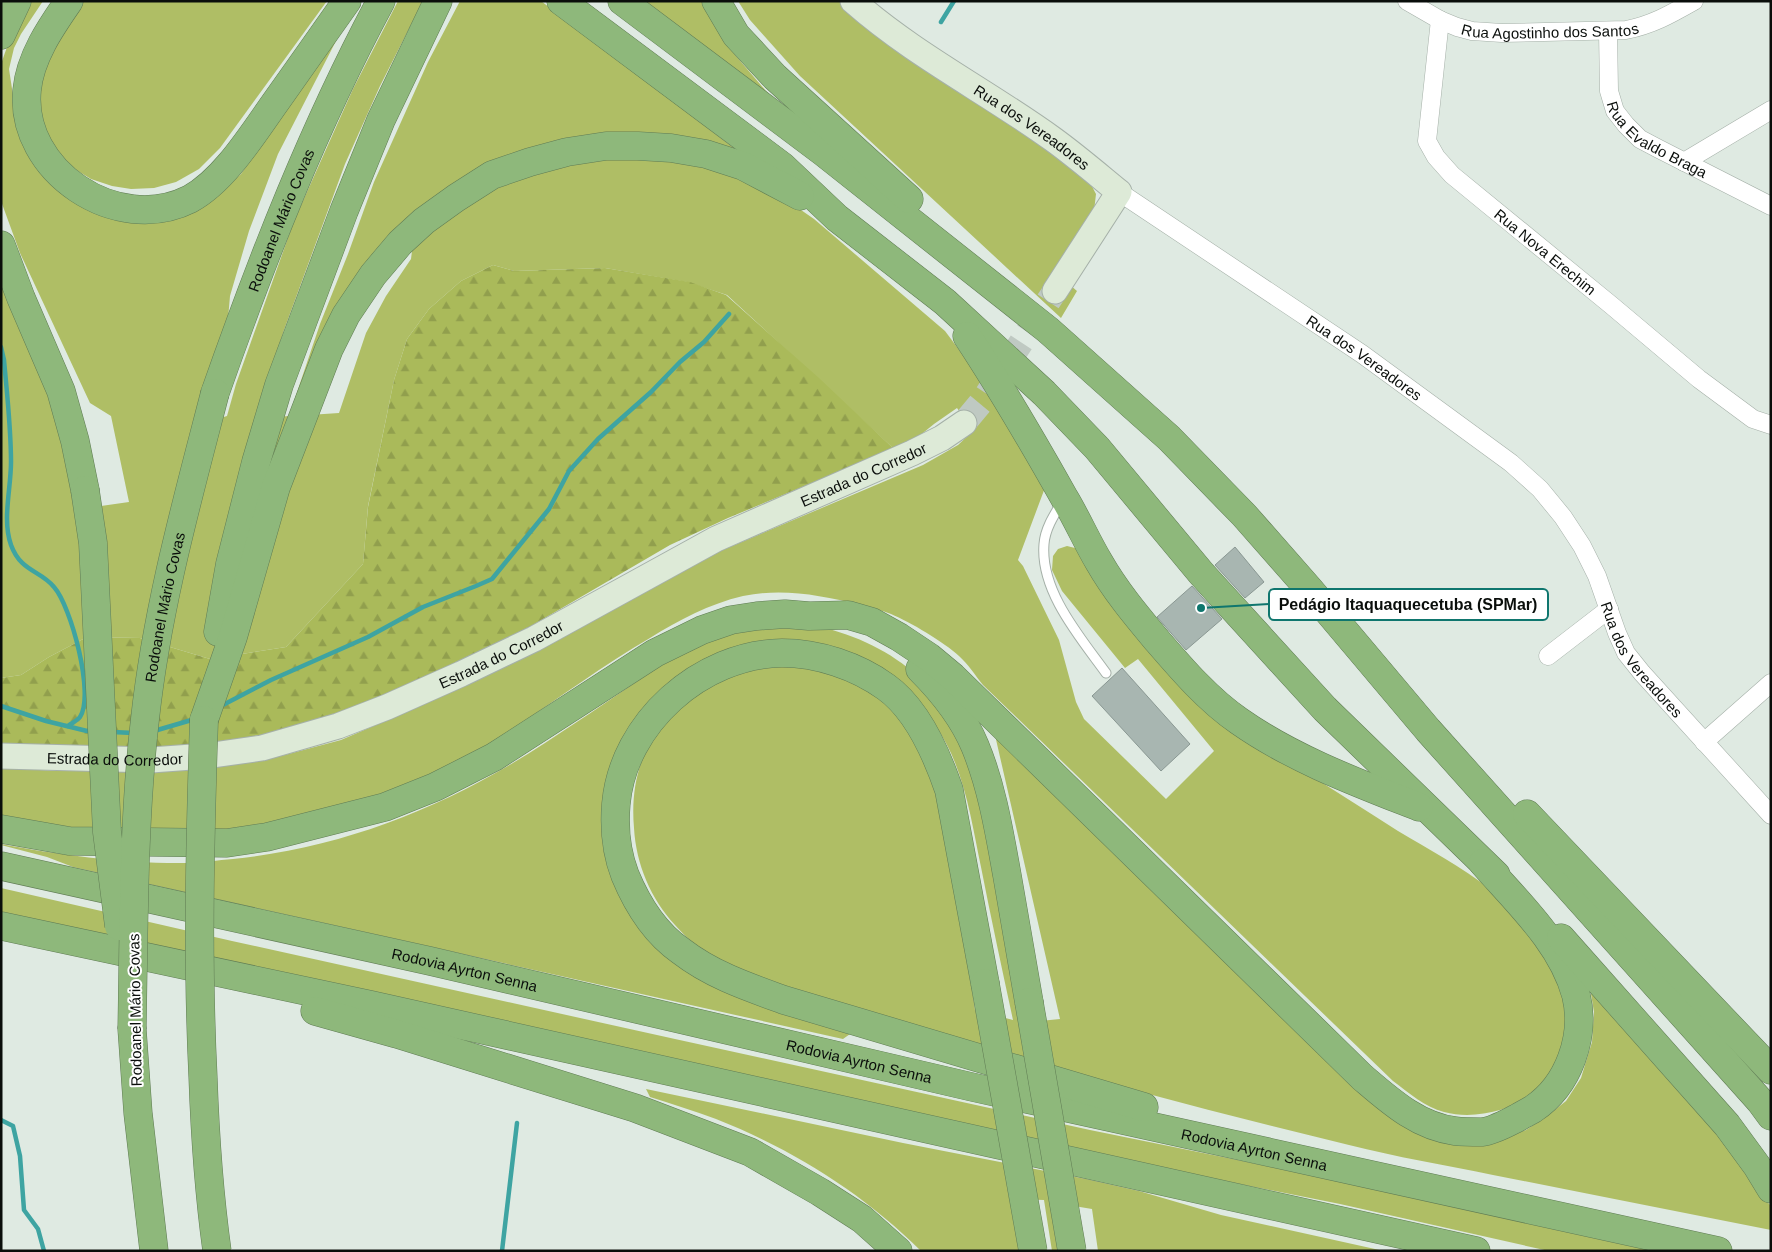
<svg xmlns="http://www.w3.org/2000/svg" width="1772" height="1252" font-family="Helvetica,sans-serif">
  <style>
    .grass { fill: #afbe65 }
    .forest { fill: url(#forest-firs) }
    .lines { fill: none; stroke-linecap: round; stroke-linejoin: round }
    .stream { stroke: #3ea4a2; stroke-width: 4.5 }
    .building { fill: #a8b6b1; stroke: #8a9893 }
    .secondary-tunnel { stroke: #bfc9c2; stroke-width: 25; stroke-dasharray: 25 12; stroke-linecap: butt }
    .lane-casing { stroke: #a5b0a8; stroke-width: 11 }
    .street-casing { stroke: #a5b0a8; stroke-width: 19 }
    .secondary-casing { stroke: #a5b0a8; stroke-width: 27 }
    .highway-casing { stroke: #607c54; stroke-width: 29 }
    .lane { stroke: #fff; stroke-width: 9 }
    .street { stroke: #fff; stroke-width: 18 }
    .secondary { stroke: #ddead7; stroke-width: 25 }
    .highway { stroke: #8eb87b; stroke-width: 28 }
    .highway-bridge-casing { stroke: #607c54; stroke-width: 29; stroke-linecap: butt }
    .highway-bridge { stroke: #8eb87b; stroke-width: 28 }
    .labels { text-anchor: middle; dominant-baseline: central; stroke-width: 4; stroke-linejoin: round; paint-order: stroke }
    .street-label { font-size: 15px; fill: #0a0e0b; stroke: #fff }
    .leader { fill: none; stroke: #0f766e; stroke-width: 2 }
    .callout-dot { fill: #0f766e; stroke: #fff; stroke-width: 2 }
    .callout { fill: #fff; stroke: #0f766e; stroke-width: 2 }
    .callout-label { font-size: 16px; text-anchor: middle; font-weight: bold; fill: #0a0e0b }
  </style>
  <defs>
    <pattern id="forest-firs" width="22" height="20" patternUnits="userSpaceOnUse" patternTransform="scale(1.25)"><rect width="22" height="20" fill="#aaba5a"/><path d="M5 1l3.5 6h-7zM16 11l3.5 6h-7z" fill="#919f4d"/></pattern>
  </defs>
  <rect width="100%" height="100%" fill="#dfeae2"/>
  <g class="grass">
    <path d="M28,1h15l-22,33 -7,14 -5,21 9,59 26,42 20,20 23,18 47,13 27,-2 22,-6 39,-23 19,-16 101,-149 -5,14 -59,115 -29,77 -19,65 -2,23 -27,105 26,-8 9,-32 58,-163 59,-132 45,-88h25l-43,85 -35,78 -61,166 -28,89 33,-3 31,-92 28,-70 26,-72 54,-120 32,-61h81l210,160 12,12 -88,-34 -35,-3 -67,5 -39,9 -35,13 -37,19 -35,24 -31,30 -31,36 -39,71 -32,73 45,-3 27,-80 20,-37 25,-37 1,-8 21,-23 33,-25 31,-17 34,-14 35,-10 31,-4 33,-3 32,1 58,11 29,12 26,13 39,27 131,112 63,84 22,34 16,36 -28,75 5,6 36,74 17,62 8,17 82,80 48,-48 -76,-92 -13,9 -63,-77 -10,-21 1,-14 5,-7 9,-3 12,3 33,55 90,105c22,18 50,30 74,45 41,25 81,51 122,77 30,18 64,36 92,58 9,7 16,17 23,25 10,10 20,20 29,31 45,58 35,142 -42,165 -18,5 -37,7 -56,2 -19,-5 -35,-19 -51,-31l-410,-396c-8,-10 -15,-21 -24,-29 -15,-14 -49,-34 -68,-42 -10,-4 -21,-6 -31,-9 -39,-10 -78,-17 -117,-9 -34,8 -64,24 -93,42 -46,27 -90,59 -134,89 -38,26 -81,48 -124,65 -76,30 -160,47 -241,43 -50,-3 -101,-10 -150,-19v-48l57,3h129l90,-14 64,-17 86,-37 130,-64 108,-61 53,-26 205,-87 35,-20 15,-14 -16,-23 -23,16 -16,13 -24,12 -167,-154 -40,-13 -82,-14 -91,3 -21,-6 -32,16 -32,28 -22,30 -13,41 -26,126 -5,58 -77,83 -76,12 -70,-21 -53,-1 -38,20 -28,18 -20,3v-394l57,118 14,42 15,64 42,-6 -18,-86 -21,-13 -70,-150 -19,-52v-137l12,-34z"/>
    <path d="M65,1h262l-107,147 -21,21 -23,13 -22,6 -23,1 -19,-3 -21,-7 -23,-14 -31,-43 3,-81z"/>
    <path d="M641,1h63l14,30 18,25 30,35 56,53z"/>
    <path d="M738,1h106l152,109 92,69 8,15 -2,17 -38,62 21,18 -16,27 -261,-242 -50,-56z"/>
    <path d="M788,621c83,11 146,49 180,127 9,20 14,41 20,62l42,212 30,-3 -68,-297 333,327 60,54 27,20 27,11 27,5 29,1 31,-10 21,-14 19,-15 15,-23 11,-36 2,-30 -4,-24 112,121 38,48 29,47 2,1v25c-93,-18 -186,-37 -278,-55 -48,-10 -97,-18 -144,-30 -142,-34 -284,-73 -425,-115 -37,-12 -74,-23 -112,-34 -33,-10 -70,-19 -100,-38 -14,-9 -26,-21 -37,-33 -24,-26 -39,-61 -41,-97 -6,-68 25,-119 86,-150 20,-10 43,-17 66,-16 13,0 26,4 38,7 12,3 26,6 37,12 32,17 55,47 71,79 10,19 12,45 15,66 11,61 20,122 28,184l38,10c-11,-51 -22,-102 -32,-153 -10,-48 -17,-101 -46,-142 -28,-42 -71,-73 -122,-78 -15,-2 -31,-5 -46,-3 -100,15 -167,115 -143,213 4,13 7,27 13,39 8,15 19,29 30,42 11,12 24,25 39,34 29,18 64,28 96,39 35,12 69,23 104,35l-56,-12 -7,5 -770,-172 -26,-10 -46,-12v-1c58,11 127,20 186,19 15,0 31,-3 46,-4 114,-12 217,-54 312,-116 29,-19 59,-39 88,-59 30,-20 59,-39 93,-51 20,-7 41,-9 62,-12z"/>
    <path d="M1,888l231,53 443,98 415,91 320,65 250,56h-111l-209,-47 -251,-50 -1088,-240z"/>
    <path d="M646,1089l257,54 183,36 53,12 82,24 163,36h-286l-6,-42 -30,-5 8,47h-18l-8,-51 -29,-1 10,52h-104c-58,-58 -129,-102 -205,-132 -21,-8 -44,-15 -66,-22z"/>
  </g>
  <path class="forest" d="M493,265l21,6 91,-3 85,14 36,13 93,83 75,71 -166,69 -58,27 -144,84 -77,39 -49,22 -108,40 -87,14 -58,6 -146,-6v-66l20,-3 28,-18 38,-20 53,1 70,21 76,-12 77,-83 5,-57 26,-127 13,-41 22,-30 32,-28z"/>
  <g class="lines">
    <g class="stream">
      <path d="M941,22l13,-21"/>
      <path d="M1,347l3,13c3,34 7,68 7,102 0,27 -9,58 0,83 10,27 29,25 43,42 17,19 41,108 26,130 -2,3 -8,6 -12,9"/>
      <path d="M1,706l45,15 41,10h7"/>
      <path d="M219,707l52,-27 97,-43 55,-30 53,-21 16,-7 57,-70 20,-38 29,-32 53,-47 29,-30 24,-20 25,-28"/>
      <path d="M154,731l41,-12"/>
      <path d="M112,732l22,1"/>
      <path d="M1,1120l12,6 7,30 4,54 14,19 6,22"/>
      <path d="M502,1251l15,-128"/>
    </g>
  </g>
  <g class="building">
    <path d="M1235,547l29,35 -19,16 -30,-33z"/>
    <path d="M1192,586l30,33 -36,31 -29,-33z"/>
    <path d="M1122,668l68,76 -29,27 -69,-75z"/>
  </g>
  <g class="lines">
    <path class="secondary-tunnel" d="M964,423l20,-24 71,-108"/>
    <defs>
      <path id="lane" d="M1062,502c-8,13 -17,27 -18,42 -4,47 36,93 62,129"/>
      <g id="street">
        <path id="s1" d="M1407,1l33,19 17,7 15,4 30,2 124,-3c26,-5 45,-16 68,-29"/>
        <path id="s2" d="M1440,20l-13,121 9,16 16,18 159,130 88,74 54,40 18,6"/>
        <path id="s3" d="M1608,31l1,60 6,20 11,14 14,14 19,10 112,57"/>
        <path d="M1684,162l87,-52"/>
        <path id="s4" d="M1119,192l243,162 149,109 29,26 23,28 19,29 15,30 20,57 9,20 16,20 129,142"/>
        <path d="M1548,656l61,-47"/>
        <path d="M1704,742l67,-59"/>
      </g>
      <g id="secondary">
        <path id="s5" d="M853,1c61,54 135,91 201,139 22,16 43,34 65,52l-64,99"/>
        <path id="s6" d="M1,756l150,4 55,-4 56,-8 76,-22 49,-19 74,-33 73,-35 182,-100 196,-86 30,-15 22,-15"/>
      </g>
      <g id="highway">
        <path d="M69,1c-18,26 -39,56 -42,89 -8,81 90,146 163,109 35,-19 64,-67 87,-99 23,-33 47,-66 70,-99"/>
        <path d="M561,1l221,165 55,52 108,84 99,91 53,55 104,125 124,136 171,166"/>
        <path d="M622,1l201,151 225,178 121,108 75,77 66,75 118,140 332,371 11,15"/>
        <path d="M716,1l20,34 39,42 134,122"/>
        <path d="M1,35l16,-34"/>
        <path d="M1,245l20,53 40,93 14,50 10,49"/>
        <path d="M967,336c35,53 67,108 98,163 12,20 22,43 34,63 16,28 36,52 56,76 25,29 52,61 84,83 54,38 119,62 180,86"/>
        <path id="s7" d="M215,393c47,-134 99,-267 166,-392"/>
        <path d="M218,632l12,-68 26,-102 23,-77 65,-174 37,-91 57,-119"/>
        <path d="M920,669c22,22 43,48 55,77 17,41 24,85 32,129 7,42 15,85 22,127"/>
        <path d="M204,720l29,-83 43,-150 53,-138 17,-34 27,-40 27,-32 24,-22 32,-23 36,-23 38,-13 37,-10 39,-6h32l33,2 35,6 37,12 57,30"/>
        <path d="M1527,814l244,256"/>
        <path d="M1,829l68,12 158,2 40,-6 118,-30 50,-20 59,-30 161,-104 47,-23 29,-10 26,-4 28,-2 24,2 39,-1 24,7 27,15 30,20 24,20 409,400c27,23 55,49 93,54 8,1 18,1 27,1 11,-1 25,-9 35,-14 5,-3 11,-6 16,-9 36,-24 53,-73 43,-114 -14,-52 -59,-93 -93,-132"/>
        <path id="s8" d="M1,866l429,95 542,126 746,164"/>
        <path d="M1,926l370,79 1105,246"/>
        <path d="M1561,938l166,187 30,41 14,23"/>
        <path d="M985,983l-36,-193c-12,-35 -32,-81 -63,-103 -29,-21 -68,-34 -104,-34 -81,1 -159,70 -166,151 -2,24 0,48 9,71 12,29 30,58 56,76 31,24 67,36 103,49l360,107"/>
        <path d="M315,1011l82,23 238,74 115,44 70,40 42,27 36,32"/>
        <path d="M132,1029l6,84 16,138"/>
      </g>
    </defs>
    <use href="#lane" class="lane-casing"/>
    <use href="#street" class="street-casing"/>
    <use href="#secondary" class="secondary-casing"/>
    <use href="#highway" class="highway-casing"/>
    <use href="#lane" class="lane"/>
    <use href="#street" class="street"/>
    <use href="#secondary" class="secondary"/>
    <use href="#highway" class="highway"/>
    <defs>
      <g id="highway-bridge">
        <path d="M85,490l8,53 14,289 12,94"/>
        <path d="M204,720c-4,119 -7,237 -1,357 2,58 6,116 14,174"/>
        <path d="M985,983l48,268"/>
        <path d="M1029,1002l43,249"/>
        <path id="s9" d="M132,1029c2,-103 1,-207 13,-310 12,-111 42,-218 70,-326"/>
      </g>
    </defs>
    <use href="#highway-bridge" class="highway-bridge-casing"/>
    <use href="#highway-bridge" class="highway-bridge"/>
  </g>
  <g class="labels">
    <g class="street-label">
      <text stroke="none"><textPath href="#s1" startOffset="150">Rua Agostinho dos Santos</textPath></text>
      <text stroke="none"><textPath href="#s5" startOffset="219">Rua dos Vereadores</textPath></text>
      <text stroke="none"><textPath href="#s3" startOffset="132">Rua Evaldo Braga</textPath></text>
      <text stroke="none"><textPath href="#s7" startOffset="185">Rodoanel Mário Covas</textPath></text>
      <text stroke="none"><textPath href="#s2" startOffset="285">Rua Nova Erechim</textPath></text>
      <text stroke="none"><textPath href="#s4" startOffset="296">Rua dos Vereadores</textPath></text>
      <text stroke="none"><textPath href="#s6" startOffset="924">Estrada do Corredor</textPath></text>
      <text stroke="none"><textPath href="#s9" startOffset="424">Rodoanel Mário Covas</textPath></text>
      <text stroke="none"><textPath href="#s6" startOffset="519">Estrada do Corredor</textPath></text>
      <text stroke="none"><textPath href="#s4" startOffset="716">Rua dos Vereadores</textPath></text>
      <text stroke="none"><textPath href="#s6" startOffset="114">Estrada do Corredor</textPath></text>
      <text stroke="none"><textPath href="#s8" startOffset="475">Rodovia Ayrton Senna</textPath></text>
      <text transform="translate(135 1010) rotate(-91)">Rodoanel Mário Covas</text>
      <text stroke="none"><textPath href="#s8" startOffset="880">Rodovia Ayrton Senna</textPath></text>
      <text stroke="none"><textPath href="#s8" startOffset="1285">Rodovia Ayrton Senna</textPath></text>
    </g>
  </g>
  <path class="leader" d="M1201 608L1269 604"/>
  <circle class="callout-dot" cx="1201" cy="608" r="5"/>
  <rect class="callout" x="1269" y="589" width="279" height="31" rx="5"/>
  <g class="callout-label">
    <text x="1408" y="610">Pedágio Itaquaquecetuba (SPMar)</text>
  </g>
  <rect width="1772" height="1252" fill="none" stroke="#0a0e0b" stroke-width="5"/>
</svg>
